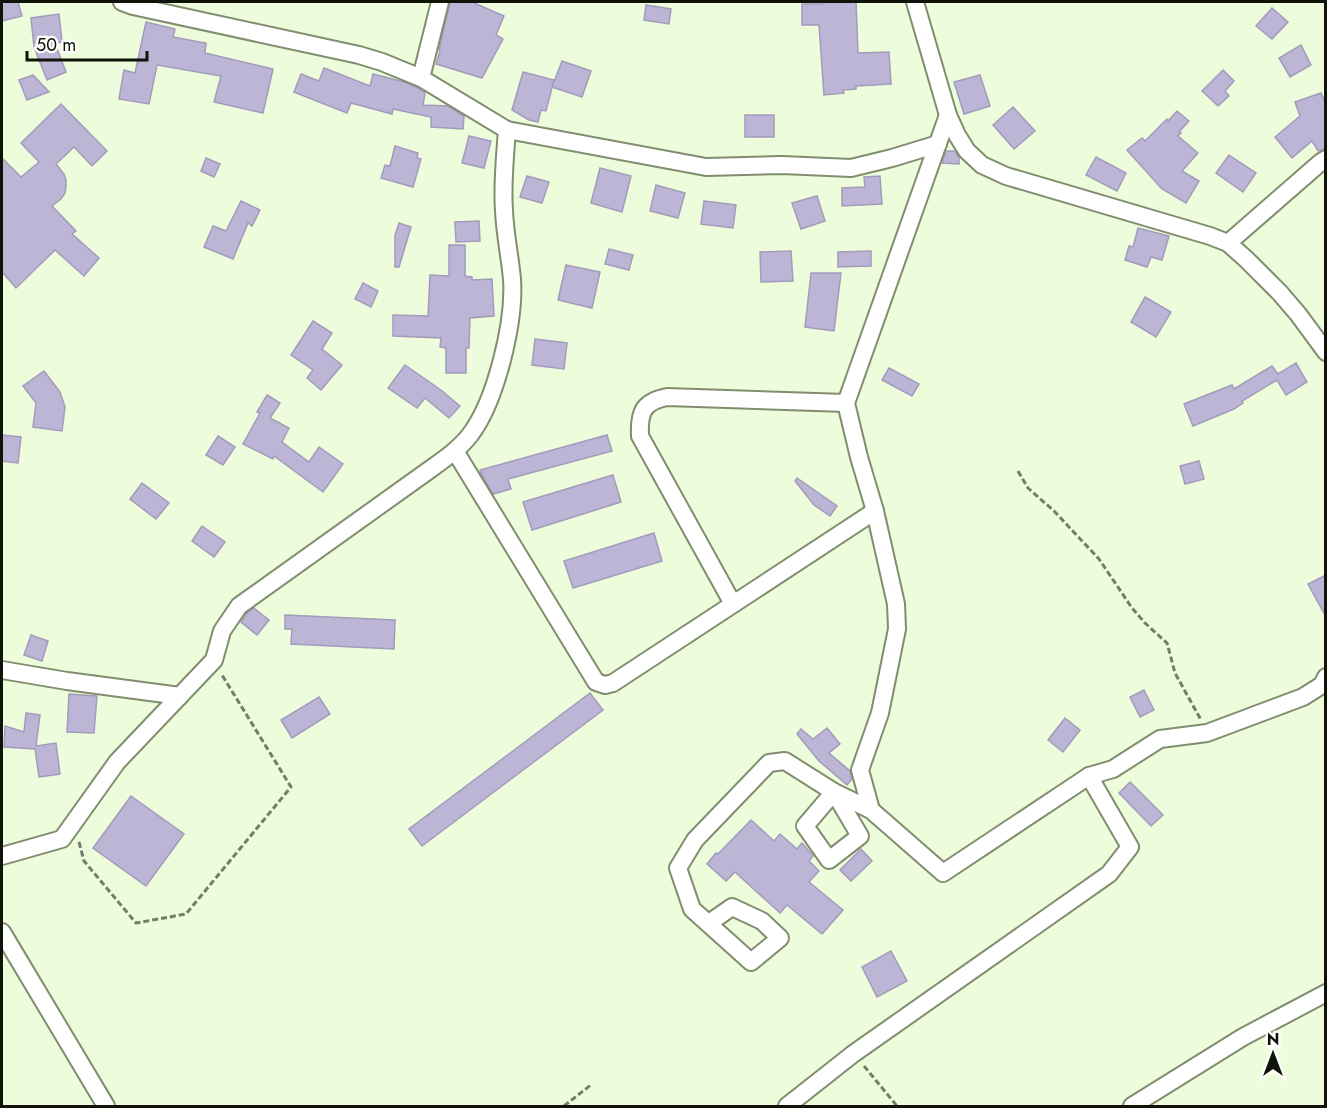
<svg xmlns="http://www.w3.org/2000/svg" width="1327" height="1108" font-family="Jost,sans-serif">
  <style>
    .building { fill: #bcb5d5; stroke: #a39bbb; stroke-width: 1.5 }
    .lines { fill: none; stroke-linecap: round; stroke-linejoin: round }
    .minor-casing { stroke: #808d6f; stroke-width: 20 }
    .path { stroke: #747d68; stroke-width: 3; stroke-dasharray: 6 3; stroke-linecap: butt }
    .minor { stroke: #fff; stroke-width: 16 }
  </style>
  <rect width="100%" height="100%" fill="#edfcdb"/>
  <g class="building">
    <path d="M2,2h16l4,14 -20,5z"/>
    <path d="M450,2h22l32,14 -8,19 7,4 -21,39 -46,-14 4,-13 -1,-1z"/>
    <path d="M822,2h34l2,51 31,-1 2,32 -35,2v3l-13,1 1,3 -20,2 -5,-70h-17v-21h20z"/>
    <path d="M646,5l25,4 -2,15 -25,-4z"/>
    <path d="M1272,8l16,14 -16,17 -16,-13z"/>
    <path d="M59,14l3,28 -7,1 11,29 -19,8 -13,-33 -3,-29z"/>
    <path d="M146,22l29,7 -2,8 33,6 -1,10 68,16 -10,44 -49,-11 7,-26 -64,-11 -8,39 -30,-5 5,-29 11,3z"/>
    <path d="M1301,45l10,20 -21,12 -11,-19z"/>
    <path d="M562,61l29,10 -9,26 -30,-10z"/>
    <path d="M324,68l46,18 3,-12 31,8 12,5 9,6 -2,12 25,1 16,10 -1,13 -32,-2v-10l-38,-8 -1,5 -41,-11 -4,10 -53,-21 7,-18 18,7z"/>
    <path d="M1223,70l11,11 -9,10 4,5 -11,10 -16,-15z"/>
    <path d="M523,72l31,8 -8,31 -5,-1 -3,12 -9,-2 -17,-10z"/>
    <path d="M33,75l16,17 -22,8 -8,-20z"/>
    <path d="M980,75l10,31 -26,8 -10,-32z"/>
    <path d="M1321,93l5,11v45l-8,2 -6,-10 -20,17 -17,-21 25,-21 -5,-14z"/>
    <path d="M61,104l46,47 -15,15 -18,-19 -18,17 8,10 2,6v7l-1,6 -4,6 -9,7 24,25 -4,3 27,24 -15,18 -29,-26 -39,38 -14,-16v-114l19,19 18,-15 -18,-19z"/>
    <path d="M1013,107l22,24 -21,18 -21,-24z"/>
    <path d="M1177,111l12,10 -10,11 2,1 -3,3 20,17 -16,18 17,10 -13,22 -24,-14 -35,-39 15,-12 3,3 22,-22 1,2z"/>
    <rect x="745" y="115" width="29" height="22"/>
    <path d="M469,136l22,5 -7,27 -22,-5z"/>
    <path d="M395,146l23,7 -1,5 4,1 -8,28 -32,-9 4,-13 5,1z"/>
    <path d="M946,151h9l4,7v6l-17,-1z"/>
    <path d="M1229,155l27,18 -13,19 -27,-19z"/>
    <path d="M1096,157l30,16 -9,18 -31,-16z"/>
    <path d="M206,158l14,6 -6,13 -13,-6z"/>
    <path d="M600,168l31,8 -9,36 -31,-9z"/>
    <path d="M527,176l22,6 -7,21 -22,-6z"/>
    <path d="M880,176l2,28 -40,2v-18l23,-1 -1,-10z"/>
    <path d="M656,185l29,8 -7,25 -28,-7z"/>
    <path d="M817,196l8,25 -24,8 -9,-26z"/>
    <path d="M241,201l19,9 -8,16 -4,-3 -15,36 -29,-12 9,-21 13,5z"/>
    <path d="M704,201l32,4 -3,23 -32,-4z"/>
    <path d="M479,221l1,20 -24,1 -1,-20z"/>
    <path d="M399,223l12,4 -12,40h-4v-32z"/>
    <path d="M1138,228l31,8 -7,24 -11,-3 -4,10 -22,-7 4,-14 4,1z"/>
    <path d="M449,245h16v31l7,1v3l20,-1 2,37 -24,2 -1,30h-3v25h-20v-25l-6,-1 1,-9 -48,-2v-21l35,1 2,-41 19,1z"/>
    <path d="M609,249l24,6 -4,15 -24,-6z"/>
    <path d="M791,251l2,30 -32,1 -1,-30z"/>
    <path d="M871,251v15l-33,1v-15z"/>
    <path d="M566,265l34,7 -8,36 -34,-8z"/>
    <path d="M811,273h30l-7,58 -29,-4z"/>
    <path d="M363,283l15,8 -7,16 -16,-8z"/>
    <path d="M1145,297l26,15 -15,25 -25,-15z"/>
    <path d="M313,321l19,12 -10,16 20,16 -21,25 -14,-12 6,-8 -22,-15z"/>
    <path d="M535,339l32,4 -3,26 -32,-4z"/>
    <path d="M1296,363l11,19 -21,13 -9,-15 -35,21 1,2 -9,6 -41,17 -9,-22 48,-19 2,4 38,-23 6,8z"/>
    <path d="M405,365l36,25 19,16 -11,12 -24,-20 -8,10 -29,-20z"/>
    <path d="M889,368l30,16 -7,12 -30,-16z"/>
    <path d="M44,371l16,21 5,15 -3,24 -29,-4 3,-24 -13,-17z"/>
    <path d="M267,395l13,8 -10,15 19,10 -7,14 27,20 10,-15 24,17 -20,28 -49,-36 -1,3 -30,-15 17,-31 -3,-1z"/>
    <path d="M2,435l19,2 -3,26 -16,-2z"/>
    <path d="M607,435l5,16 -104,28 3,10 -18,5 -12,-20 -1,-4z"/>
    <path d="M218,436l17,11 -12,18 -17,-10z"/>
    <path d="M1199,461l5,18 -19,5 -5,-18z"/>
    <path d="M613,475l8,27 -89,28 -9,-28z"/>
    <path d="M797,478l40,28 -7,10 -16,-11 -19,-24z"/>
    <path d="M142,483l27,20 -13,16 -26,-20z"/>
    <path d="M202,526l23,16 -11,15 -22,-16z"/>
    <path d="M654,533l8,28 -89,27 -9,-27z"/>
    <path d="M1326,575v42l-18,-33z"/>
    <path d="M254,608l15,12 -12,15 -16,-13 6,-9z"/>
    <path d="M285,615l110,5 -1,29 -103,-5 1,-15h-7z"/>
    <path d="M31,635l17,6 -6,20 -18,-6z"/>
    <path d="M1144,690l10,20 -14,7 -10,-20z"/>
    <path d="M590,693l13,17 -181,136 -13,-17z"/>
    <path d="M69,694l28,2 -3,37 -27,-1z"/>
    <path d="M319,697l11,17 -38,24 -11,-18z"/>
    <path d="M26,713l14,2 -4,31 20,-3 4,31 -21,3 -4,-28 -31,-2 1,-21 19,6z"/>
    <path d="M1065,718l15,12 -17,22 -15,-12z"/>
    <path d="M827,728l13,16 -11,9 21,18 2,8 -5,6 -28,-24 -22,-27 4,-5 12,10z"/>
    <path d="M1130,782l33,33 -12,11 -32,-33z"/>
    <path d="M131,796l53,38 -38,52 -53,-38z"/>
    <path d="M751,820l23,21 6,-7 17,15 5,-6 11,13 -4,5 10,10 -10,11 34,28 -21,24 -35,-29 -7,8 -45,-41 -9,9 -19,-17 9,-11 2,1z"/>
    <path d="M861,849l11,12 -21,20 -11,-11z"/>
    <path d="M891,951l16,30 -30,16 -15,-30z"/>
  </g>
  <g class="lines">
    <defs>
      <g id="minor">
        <path d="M122,2l11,4 226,49 23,7 39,16 86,52 199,37 76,-2 69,3 41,-10 46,-14"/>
        <path d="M915,2l33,113 9,20 10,16 15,14 24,11 204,60 18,7 18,16 34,34 18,21 28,38"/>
        <path d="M421,78l19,-76"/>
        <path d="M948,115l-102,288 13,54 16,54 21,93 1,25 -17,84 -20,57 11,40 72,63 146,-97 24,-7 47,-30 47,-6 96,-36 19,-12 4,-8"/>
        <path d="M1228,243l93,-81 5,-3"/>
        <path d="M455,451l141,231 9,3 8,-2 262,-172"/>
        <path d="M733,604l-93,-168c-1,-23 2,-34 27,-39l179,6"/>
        <path d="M2,670l65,11 113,15"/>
        <path d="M834,792l26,44 -31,24 -24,-34z"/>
        <path d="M2,856l60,-17 55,-77 97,-102 8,-29 17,-25 193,-138c14,-10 28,-20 38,-33 26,-34 45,-113 42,-156 -2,-22 -7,-45 -8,-68 -2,-27 1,-54 3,-81"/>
        <path d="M709,923l23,-16 30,14 18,17 -29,24 -59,-53 -14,-41 17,-28 74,-77 16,-2 49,31 37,18"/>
        <path d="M2,932l104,174"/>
        <path d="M787,1106l66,-52 256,-180 21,-27 -41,-71"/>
        <path d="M1132,1106l111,-69 83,-44"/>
      </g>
    </defs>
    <use href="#minor" class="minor-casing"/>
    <g class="path">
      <path d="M1018,471l10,17 26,23 45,48 33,49 13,15 22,20 8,30 26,47"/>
      <path d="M79,842l5,19 52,62 50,-9 105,-127 -69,-112"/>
      <path d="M864,1066l33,40"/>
      <path d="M564,1106l28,-22"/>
    </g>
    <use href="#minor" class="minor"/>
  </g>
  <rect width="1327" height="1108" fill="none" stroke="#0f1308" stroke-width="6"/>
  <g transform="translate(1273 1054)" stroke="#ffffff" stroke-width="4.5" paint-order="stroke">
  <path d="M0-4.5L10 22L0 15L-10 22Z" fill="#0f1308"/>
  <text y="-9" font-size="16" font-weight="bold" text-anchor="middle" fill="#0f1308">N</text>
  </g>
  <path d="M27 51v9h120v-9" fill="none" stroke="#0f1308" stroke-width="3"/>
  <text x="36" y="51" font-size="18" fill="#0f1308" stroke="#ffffff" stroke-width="4.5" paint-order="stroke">50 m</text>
</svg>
